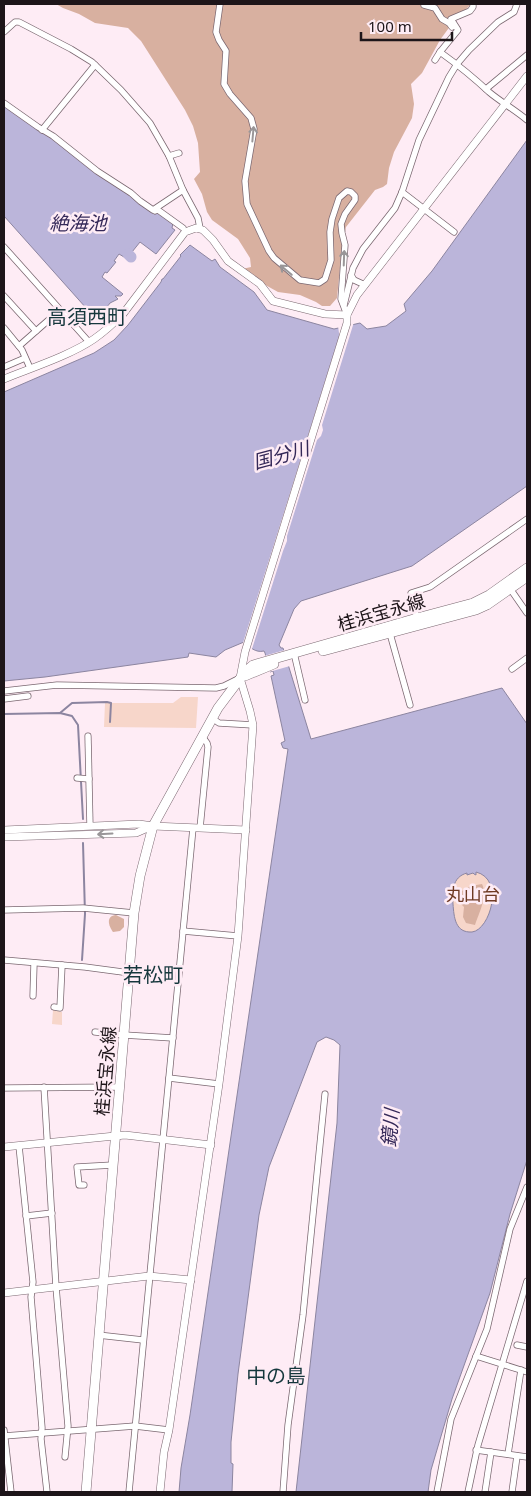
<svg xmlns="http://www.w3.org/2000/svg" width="531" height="1496" font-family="'Noto Sans','Noto Sans JP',sans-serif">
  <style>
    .green { fill: #f7d6ca }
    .forest { fill: #d8b0a0 }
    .water { fill: #bbb5da; stroke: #8c85a0; fill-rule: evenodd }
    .pier { fill: #feecf5 }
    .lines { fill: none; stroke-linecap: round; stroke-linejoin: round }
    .stream { stroke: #8c85a0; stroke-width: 2 }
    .river { stroke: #bbb5da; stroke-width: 11 }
    .minor-casing { stroke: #7b6871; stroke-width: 7 }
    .tertiary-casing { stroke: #7b6871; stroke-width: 8 }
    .primary-casing { stroke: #7b6871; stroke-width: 10 }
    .minor { stroke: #fff; stroke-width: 5.5 }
    .tertiary { stroke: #fff; stroke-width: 7 }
    .primary { stroke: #fff; stroke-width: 9 }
    .oneway { stroke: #999698 }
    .labels { text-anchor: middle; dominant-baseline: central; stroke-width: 5; stroke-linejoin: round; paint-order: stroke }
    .street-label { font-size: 18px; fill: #1d1519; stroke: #feecf5 }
    .park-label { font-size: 18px; fill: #6f3a24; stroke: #feecf5 }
    .water-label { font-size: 19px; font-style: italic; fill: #342858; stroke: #feecf5 }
    .quarter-label { font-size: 20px; fill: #15373c; stroke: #feecf5 }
  </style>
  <rect width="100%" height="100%" fill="#feecf5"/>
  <g class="green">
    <path d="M181,697h17l-2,31 -92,-1 1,-24h68z"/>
    <path d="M476,872c29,7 14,58 -4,60 -17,1 -18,-15 -19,-28 -1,-13 -1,-27 14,-31v2z"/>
    <path d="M53,1010l9,2v13l-10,-1z"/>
  </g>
  <g class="forest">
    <path d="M56,4h415l-20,21 -11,15 -18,33 -11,11 3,20 -2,14 -18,34 -5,16 -2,16 -4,3 -8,3 -29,37 -4,21 -5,50 -7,8h-8l-6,-4 -16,-7 -22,-3 -18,-10 -18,-13 9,-2 -1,-9 -12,-19 -26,-19 -5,-8 -5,-18 -8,-15 6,-7 -2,-29 -5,-17 -8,-16 -44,-69 -13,-13 -33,-5 -16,-9 -16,-6z"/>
    <path d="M482,884c6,12 -3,29 -7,41l-9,-2 -3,-6 1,-10 -4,-4 -2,-10 13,-7z"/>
    <path d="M116,915l8,4v8l-4,4 -7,1c-5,-7 -7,-16 3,-17z"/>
  </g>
  <g class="water">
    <path d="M4,106l50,34 75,55 9,8 17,11 3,-2 15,11 -1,5 3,2 -19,24 -16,-12 -8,10 -4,-1 -4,6 -5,-3 -5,7 2,1 -9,11 -2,-1 -3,5 21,17 -2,2h-6l3,3 -8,4 -6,8v2l-5,-1 -3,3 1,2 -2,1 -91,-102z"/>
    <path d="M527,140v346l-115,80 -111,35 -7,8 -15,36 2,3h2l28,91 191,-51 25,36v436l-17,54 -20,79 -38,106 -21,71 -3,22h-132l41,-369 3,-78 -6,-5 -8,-3 -9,5 -48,125 -10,48 -21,159 -7,68v21l2,1 -1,28h-53l2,-24 9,-53 98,-666 -5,-1 -2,-5 4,-2 -14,-65 3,-1 -1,-4 -3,1 -5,-19 -1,-2c-9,2 -14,-4 -20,-9l-19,8 -9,7 -27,-4 -1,4 -143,20 -41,4v-289l90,-39 20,-13 14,-15 33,-43 1,-3h1l18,-23 -1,-1 10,-10 22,16 3,-2 5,8 34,25 13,18 67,19 26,-6 7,6 19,-3 20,-15 -2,-7 28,-33zM476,872c29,7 14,58 -4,60 -17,1 -18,-15 -19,-28 -1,-12 -1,-27 14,-31v2l6,-2 1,1 2,1z"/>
  </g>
  <g class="pier">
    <path d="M354,322l-32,103 1,5 -2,6 -4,4 -30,96v5l-4,10 -32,101 -7,-7 -2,1 97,-309v-4l-1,-7z"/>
    <path d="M285,650l5,16 -21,6 -5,-16z"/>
  </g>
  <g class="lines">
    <g class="stream">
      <path d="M60,713l12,-10 35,-1 4,1 -1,19"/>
      <path d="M4,714l56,-1 12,3 6,9 5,94"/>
      <path d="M82,960l3,-46 -2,-71"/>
    </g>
    <path class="river" d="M128,254l3,3"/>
    <defs>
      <g id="minor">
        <path d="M220,4l-4,28 3,8 7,11 -2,33 6,10 21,24 3,11 -9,52 2,23 22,47 5,7 26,22 19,3 6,-4 6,-19 -1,-28 2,-13 7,-21 8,-7 4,1 4,4v4l-10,14 -4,10 1,9 3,12 -4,54 6,16"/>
        <path d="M424,5l11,3 7,11 7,4 3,4"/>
        <path d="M4,32l11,-10h4l52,27 21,13 29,28 29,33 19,33 14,34 15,28 2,10"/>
        <path d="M440,52l18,-22 -7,-11 19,-8 3,-4v-3"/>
        <path d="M435,60l5,-8c18,13 33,25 49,40 12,10 26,18 38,28"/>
        <path d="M486,89l41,-34"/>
        <path d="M4,103l34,24 15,9 44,35 34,22 9,8 13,9 30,-20"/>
        <path d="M42,130l53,-65"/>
        <path d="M169,156l10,-3"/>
        <path d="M402,192l52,40"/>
        <path d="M155,211l3,-1 25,18"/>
        <path d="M4,247l85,95"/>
        <path d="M351,275l3,5 11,5"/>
        <path d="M4,296l32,35"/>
        <path d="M344,305l9,-37 10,-19 32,-41 7,-16 17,-52 30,-63 8,-13 12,-14 29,-28 16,-10 3,-8"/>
        <path d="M4,328l18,22 8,18"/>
        <path d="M19,346l41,-36"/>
        <path d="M4,367l21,-9"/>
        <path d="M509,587l18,26"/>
        <path d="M417,619l-6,-26 19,-6 97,-68"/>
        <path d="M389,630l21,75"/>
        <path d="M294,653l11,47"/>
        <path d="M512,669l15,-11"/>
        <path d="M4,691l53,-6 159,3 8,-2 14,-7"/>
        <path d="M4,699l24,-3"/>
        <path d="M212,718l7,5 34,2"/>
        <path d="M88,736l2,90"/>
        <path d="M77,778l12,1"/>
        <path d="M200,828l8,-81 -1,-4 -5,-7"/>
        <path d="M4,910l79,-2 51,5"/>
        <path d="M183,931l55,5"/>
        <path d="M4,960l81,7 45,6"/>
        <path d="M33,996l1,-32"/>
        <path d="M54,1007l6,1 2,-43"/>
        <path d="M95,1032l29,3 49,3"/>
        <path d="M169,1078l50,6"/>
        <path d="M44,1087l12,200 12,139 -3,31"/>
        <path d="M4,1088l116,-1"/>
        <path d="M19,1146l14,136 -2,15 11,131 -1,11 6,53"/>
        <path d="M84,1185h-5l-2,-18 36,-2"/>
        <path d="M26,1216l26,-3"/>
        <path d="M98,1335l45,5"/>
        <path d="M517,1345l10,2"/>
        <path d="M476,1356l51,16"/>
        <path d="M4,1430l7,62"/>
        <path d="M4,1436l131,-10 34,4"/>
        <path d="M476,1450l51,7"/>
        <path d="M508,1454l13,-84"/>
        <path d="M129,1492l64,-664"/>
        <path d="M283,1492l5,-67 15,-110 22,-221"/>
        <path d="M437,1492l14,-73 36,-90 23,-100 17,-42"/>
        <path d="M468,1492l10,-47 49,-164"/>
        <path d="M485,1492l6,-40"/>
        <path d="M512,1492l5,-36"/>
      </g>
      <g id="tertiary">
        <path d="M4,379c27,-11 65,-23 90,-40 10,-7 20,-16 29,-25l62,-82 11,-4 7,2 10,10 15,21 32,23 13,17 52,13 22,1"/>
        <path d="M4,830l135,-6 14,2 93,4"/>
        <path d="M4,837l132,-4 16,-7"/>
        <path d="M4,1147l121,-12 86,10"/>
        <path d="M4,1293l145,-17 42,4"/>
        <path d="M160,1492l4,-40 5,-22 50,-346 19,-148 15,-211 -3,-14 -10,-33 5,-26 102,-329v-8l10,-20 170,-219"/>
      </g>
      <g id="primary">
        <path d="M323,651l153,-41 11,-5 40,-28"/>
        <path d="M245,676l29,-12"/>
        <path d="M86,1492l48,-579 6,-37 13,-50 65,-118 27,-36 8,-7 164,-47 56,-15 16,-8 38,-27"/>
      </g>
    </defs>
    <use href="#minor" class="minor-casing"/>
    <use href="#tertiary" class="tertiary-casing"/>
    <use href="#primary" class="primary-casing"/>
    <use href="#minor" class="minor"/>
    <use href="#tertiary" class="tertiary"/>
    <use href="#primary" class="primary"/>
  </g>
  <defs><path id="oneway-shaft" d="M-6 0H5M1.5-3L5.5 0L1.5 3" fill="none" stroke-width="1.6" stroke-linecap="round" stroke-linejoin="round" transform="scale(1.25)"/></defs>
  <g class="oneway">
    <use href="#oneway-shaft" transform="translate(253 134) rotate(-85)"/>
    <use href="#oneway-shaft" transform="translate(344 258) rotate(-88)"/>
    <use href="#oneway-shaft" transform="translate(286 270) rotate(-140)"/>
    <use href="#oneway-shaft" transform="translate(105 834) rotate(177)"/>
  </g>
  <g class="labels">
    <g class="street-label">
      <text transform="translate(381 612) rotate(-16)">桂浜宝永線</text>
      <text transform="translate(105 1071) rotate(-85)">桂浜宝永線</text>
    </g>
    <g class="park-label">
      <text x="473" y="894">丸山台</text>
    </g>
    <g class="water-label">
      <text x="78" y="223">絶海池</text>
      <text transform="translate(281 455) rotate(-15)">国分川</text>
      <text transform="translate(390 1128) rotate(-85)">鏡川</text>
    </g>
    <g class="quarter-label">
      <text x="87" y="316">高須西町</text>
      <text x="153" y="974">若松町</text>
      <text x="276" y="1375">中の島</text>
    </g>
  </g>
  <rect width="531" height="1496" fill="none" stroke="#1d1519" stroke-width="10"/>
  <path d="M361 32v8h91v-8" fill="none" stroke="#1d1519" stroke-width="2.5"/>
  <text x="368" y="32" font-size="15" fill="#1d1519" stroke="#feecf5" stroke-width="4" paint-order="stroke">100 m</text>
</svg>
